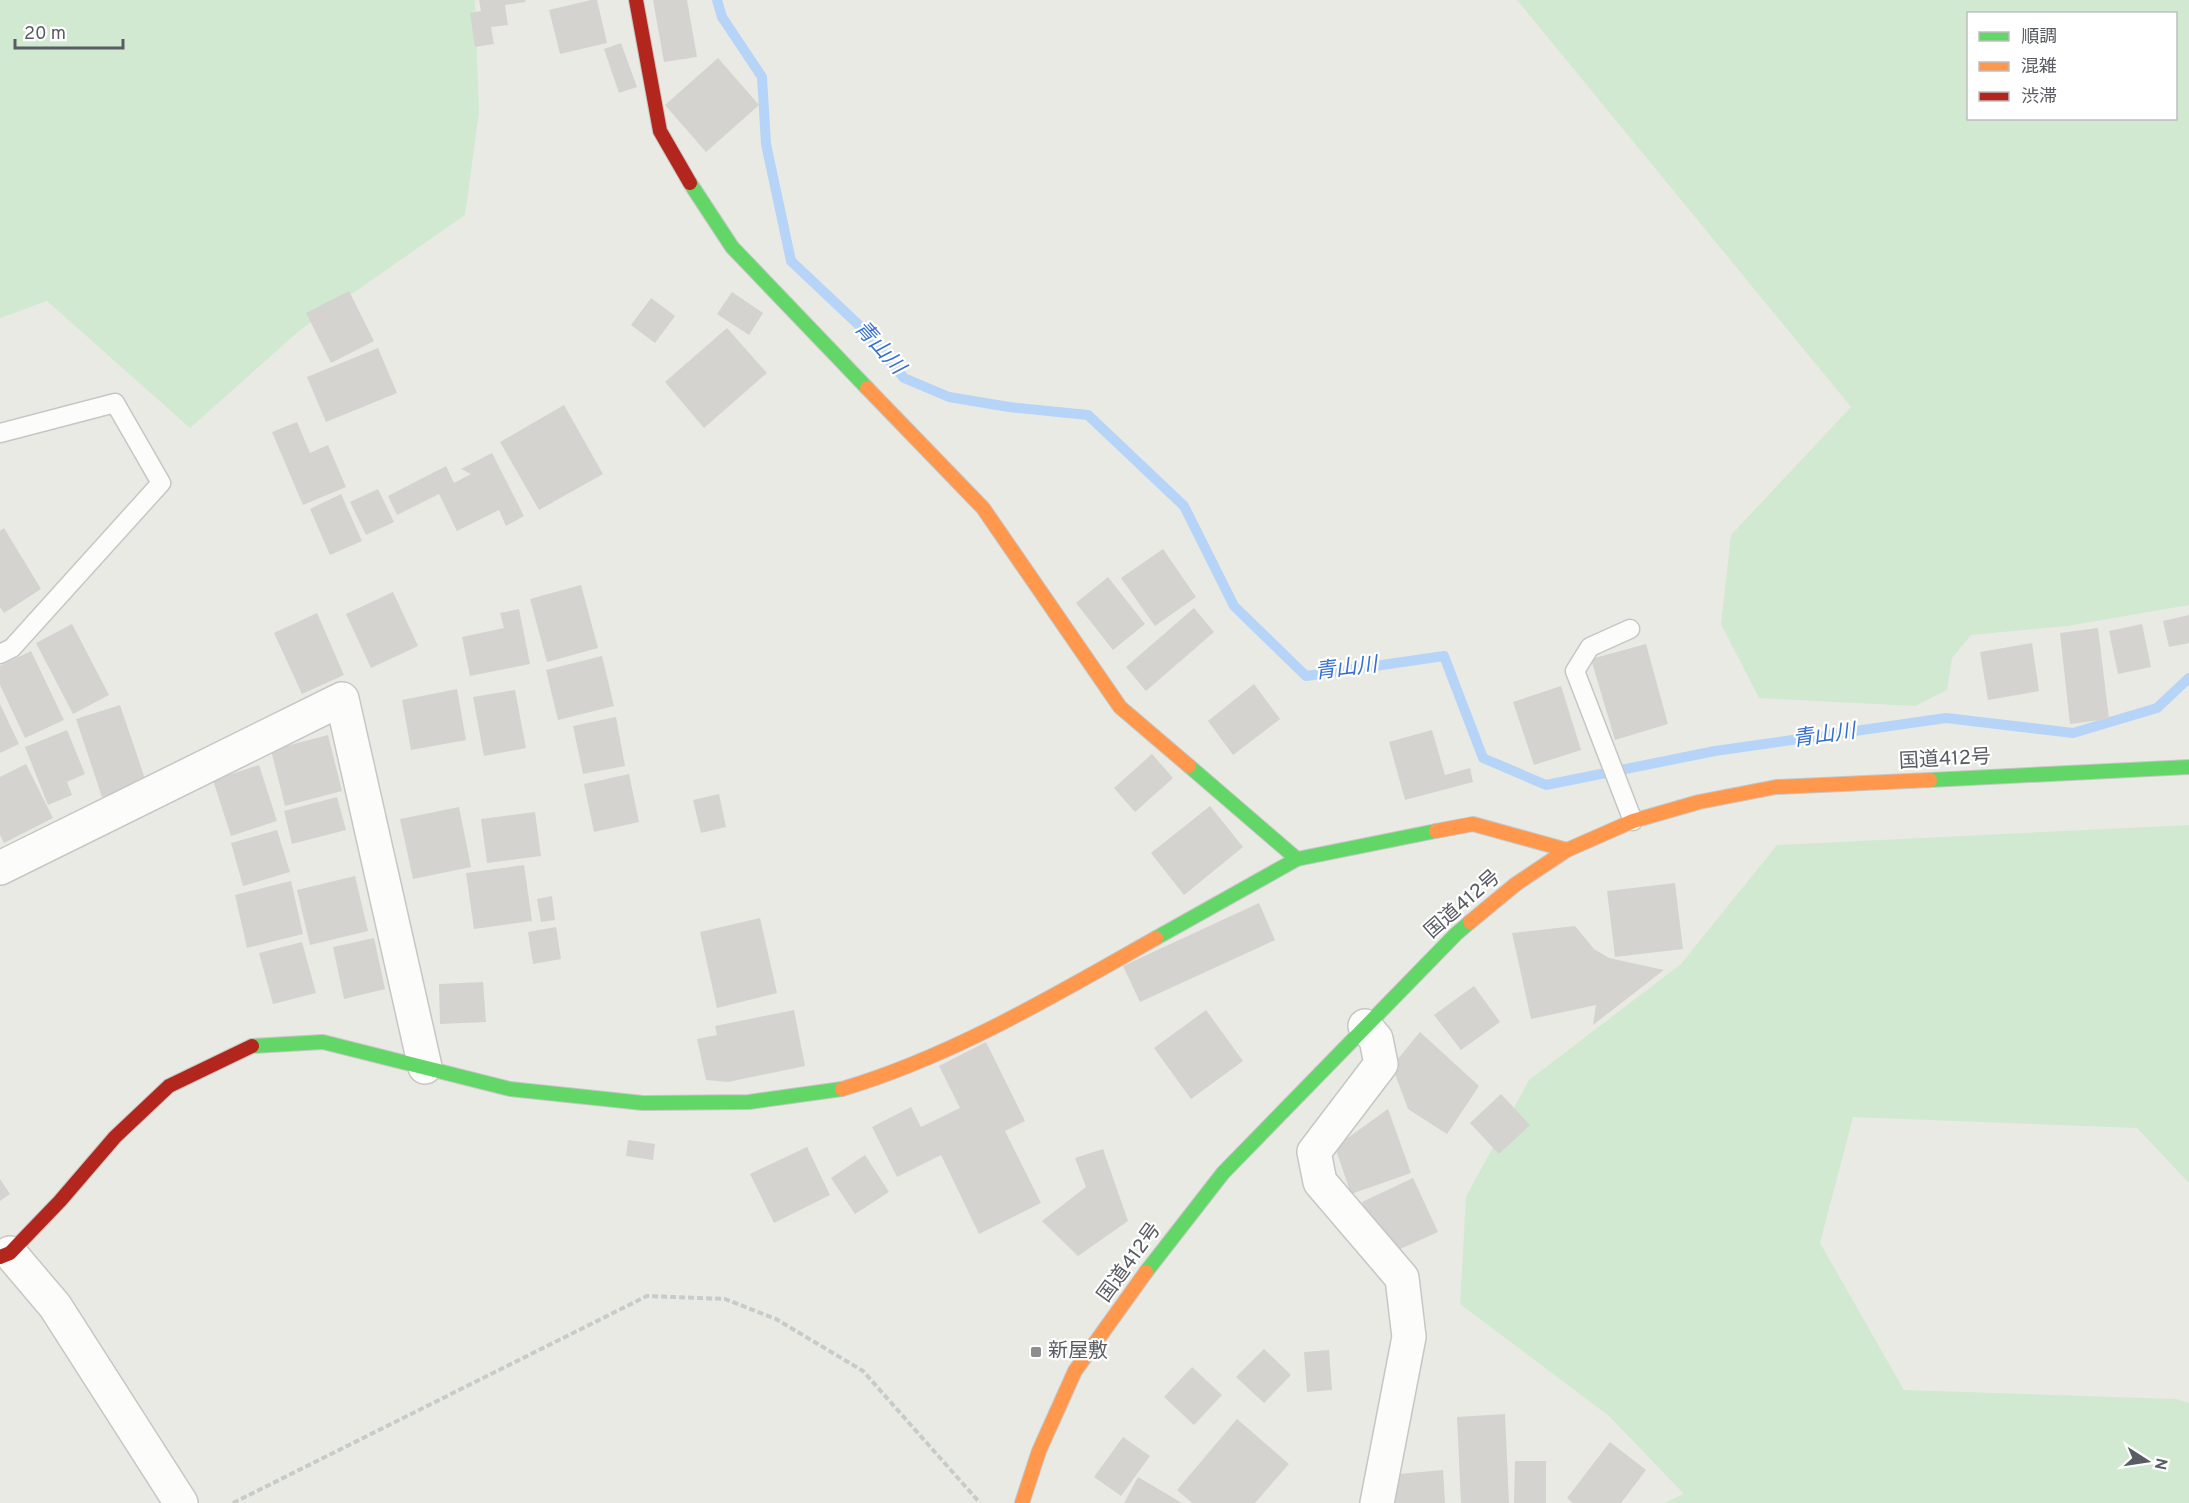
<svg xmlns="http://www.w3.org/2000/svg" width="2189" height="1503" font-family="Overpass,'Noto Sans JP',sans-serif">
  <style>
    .green { fill: #d0e9d0; fill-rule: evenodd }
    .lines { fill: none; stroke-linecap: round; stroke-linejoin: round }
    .stream { stroke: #b6d4f7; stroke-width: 10 }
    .building { fill: #d4d3cf }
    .lane-casing { stroke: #c6c6c5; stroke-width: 21 }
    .street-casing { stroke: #c6c6c5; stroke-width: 36 }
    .fast-casing { stroke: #c6c7c6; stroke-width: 16 }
    .slow-casing { stroke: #c6c7c6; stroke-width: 16 }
    .jam-casing { stroke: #c6c7c6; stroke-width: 16 }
    .path { stroke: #c6ccca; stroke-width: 4; stroke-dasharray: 6 3; stroke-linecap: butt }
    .lane { stroke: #fcfcfb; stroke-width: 18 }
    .street { stroke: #fcfcfb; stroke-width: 33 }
    .fast { stroke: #63d668; stroke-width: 14 }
    .slow { stroke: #ff974d; stroke-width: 14 }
    .jam { stroke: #b3261e; stroke-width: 14 }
    .poi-dot { fill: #8c8e90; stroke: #fff; stroke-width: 2 }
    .labels { text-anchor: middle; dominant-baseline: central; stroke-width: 4.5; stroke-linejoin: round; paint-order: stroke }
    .street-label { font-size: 20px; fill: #595c63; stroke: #fff }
    .poi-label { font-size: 20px; fill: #595c63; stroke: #fff; text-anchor: start }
    .water-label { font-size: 21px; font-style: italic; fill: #3770cd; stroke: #fff }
  </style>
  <rect width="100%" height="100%" fill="#eaeae4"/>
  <g class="green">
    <polygon points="0,0 475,0 479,112 465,215 300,330 190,428 47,301 0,318"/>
    <path d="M1517,0h672v605l-122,21 -96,9 -19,23 -5,32 -32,16 -156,-8 -38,-74 10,-89 120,-128zM1968,14h208v104h-208z"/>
    <polygon points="2189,825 2189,1183 2137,1128 1853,1117 1820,1243 1904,1390 2176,1399 2189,1403 2189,1503 1664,1503 1684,1494 1609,1416 1460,1304 1466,1197 1529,1080 1681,964 1777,845"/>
  </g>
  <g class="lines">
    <polyline class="stream" points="717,0 722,17 762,77 766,144 791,261 862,328 904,378 949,397 1009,407 1088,415 1184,506 1234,606 1306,676 1444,656 1483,758 1546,785 1715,751 1946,718 2073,733 2157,708 2189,678"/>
  </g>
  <g class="building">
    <polygon points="479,0 525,0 526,2 505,5 508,25 491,27 494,44 475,47 470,13 481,11"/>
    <polygon points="591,0 597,0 607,43 560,54 549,10"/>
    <polygon points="653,0 687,0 697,57 664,62"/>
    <polygon points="621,43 637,87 619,93 604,49"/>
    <polygon points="718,58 759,105 706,152 665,105"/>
    <polygon points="349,291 374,341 331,363 306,313"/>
    <polygon points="732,292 763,313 749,335 717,314"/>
    <polygon points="651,298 675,316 655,343 631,325"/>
    <polygon points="727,328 767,373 704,428 665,382"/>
    <polygon points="378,348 397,393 326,422 307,377"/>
    <polygon points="564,405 603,474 539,510 500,442"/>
    <polygon points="297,422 310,453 328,445 346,487 303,505 272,432"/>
    <polygon points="492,453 524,516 506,526 499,510 457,531 439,494 397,515 388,496 446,466 454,483 471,474 461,469"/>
    <polygon points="378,489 394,522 366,535 350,502"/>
    <polygon points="341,494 362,541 330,555 310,509"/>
    <polygon points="4,528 41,589 4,613 0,607 0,531"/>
    <polygon points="1163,549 1196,597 1155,626 1121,578"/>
    <polygon points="1108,577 1145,624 1113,650 1076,603"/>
    <polygon points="581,585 598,648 547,662 530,599"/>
    <polygon points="393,592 418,646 371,668 346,614"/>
    <polygon points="1194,608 1214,632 1146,691 1126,667"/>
    <polygon points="519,609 530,664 470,676 462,637 504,628 500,613"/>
    <polygon points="317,613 344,675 302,694 274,633"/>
    <polygon points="2189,615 2189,643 2169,647 2163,621"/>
    <polygon points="72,624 109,695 73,714 36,643"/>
    <polygon points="2142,624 2151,667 2118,674 2109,631"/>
    <polygon points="2098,628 2109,719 2070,724 2060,633"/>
    <polygon points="2032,643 2039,691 1988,700 1980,652"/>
    <polygon points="1646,644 1668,724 1615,740 1591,659"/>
    <polygon points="31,651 64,720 25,738 0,685 0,666"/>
    <polygon points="602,656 614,706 558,720 546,670"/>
    <polygon points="1254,684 1280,719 1233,755 1208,721"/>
    <polygon points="1561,686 1581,750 1534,765 1513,702"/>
    <polygon points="457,689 466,740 411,750 402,700"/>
    <polygon points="515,690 526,748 484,756 473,697"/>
    <polygon points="0,704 19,744 0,753"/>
    <polygon points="120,705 146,782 102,797 76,719"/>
    <polygon points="616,717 625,766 583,774 573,726"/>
    <polygon points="67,730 85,774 67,782 72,795 48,805 25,747"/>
    <polygon points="1432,730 1445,775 1470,768 1473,782 1405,800 1389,742"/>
    <polygon points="328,735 342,791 285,806 271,750"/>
    <polygon points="1152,754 1173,778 1135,812 1114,788"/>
    <polygon points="26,764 53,818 4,843 0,835 0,777"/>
    <polygon points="259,765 277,821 231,836 213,780"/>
    <polygon points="629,774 639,822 594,832 584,784"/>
    <polygon points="719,794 726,827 701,833 693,800"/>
    <polygon points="337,797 346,830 292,844 284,811"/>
    <polygon points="1210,806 1243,847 1184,895 1151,853"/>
    <polygon points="459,807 471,867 413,879 400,819"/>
    <polygon points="535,812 541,856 487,863 481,819"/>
    <polygon points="277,830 290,872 243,886 231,843"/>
    <polygon points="524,865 532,921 474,929 466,873"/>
    <polygon points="355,876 368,931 310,945 297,890"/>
    <polygon points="291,881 303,934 247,948 235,895"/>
    <polygon points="1675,883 1683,949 1615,957 1607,891"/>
    <polygon points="552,896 555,920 541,922 537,899"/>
    <polygon points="1259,903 1275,940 1140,1002 1123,966"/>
    <polygon points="760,918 777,993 717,1008 700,932"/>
    <polygon points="1575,926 1594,949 1609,958 1664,970 1593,1025 1596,1005 1531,1019 1512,933"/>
    <polygon points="556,927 561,959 533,964 528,932"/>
    <polygon points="374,938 385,989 344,999 333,947"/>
    <polygon points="302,942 316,993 273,1004 259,953"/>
    <polygon points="483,982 486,1022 440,1024 439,984"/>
    <polygon points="1474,986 1500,1022 1461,1050 1434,1015"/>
    <polygon points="794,1010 805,1066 728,1082 706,1080 697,1039 717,1035 715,1026"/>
    <polygon points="1206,1010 1243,1061 1191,1099 1154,1048"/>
    <polygon points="1420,1032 1479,1086 1447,1134 1408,1109 1392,1066"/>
    <polygon points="986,1042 1025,1121 1005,1131 1041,1203 979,1234 941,1155 897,1177 872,1127 911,1107 921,1127 960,1108 939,1066"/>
    <polygon points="1501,1094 1530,1125 1499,1154 1470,1123"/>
    <polygon points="1388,1109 1411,1173 1351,1194 1335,1147"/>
    <polygon points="628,1140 655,1144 653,1160 626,1156"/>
    <polygon points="807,1147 830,1195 774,1223 750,1174"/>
    <polygon points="1103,1149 1128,1221 1078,1256 1042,1221 1086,1187 1075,1158"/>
    <polygon points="865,1155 889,1192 855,1214 831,1178"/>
    <polygon points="1413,1178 1438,1232 1387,1255 1362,1202"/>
    <polygon points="0,1179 10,1194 0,1201"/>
    <polygon points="1264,1349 1291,1375 1264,1403 1236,1377"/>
    <polygon points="1329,1350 1332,1390 1307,1392 1304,1352"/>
    <polygon points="1192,1367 1222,1395 1194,1425 1164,1397"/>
    <polygon points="1505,1414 1509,1503 1461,1503 1457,1417"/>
    <polygon points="1237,1419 1289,1464 1255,1503 1192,1503 1177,1490"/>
    <polygon points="1123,1437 1150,1456 1121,1496 1094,1477"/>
    <polygon points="1610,1442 1646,1470 1621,1503 1573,1503 1567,1498"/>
    <polygon points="1515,1461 1546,1461 1546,1503 1514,1503"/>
    <polygon points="1443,1470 1445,1503 1389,1503 1387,1475"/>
    <polygon points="1138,1477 1182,1503 1124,1503"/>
  </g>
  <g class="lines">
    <g class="lane-casing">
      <g id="lane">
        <polyline points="0,433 115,403 161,483 12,648 0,654"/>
        <polyline points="1630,629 1590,647 1575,671 1633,821"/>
      </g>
    </g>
    <g class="street-casing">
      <g id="street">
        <polyline points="0,868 342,699 425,1067"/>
        <polyline points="1365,1026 1376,1039 1381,1064 1314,1152 1320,1182 1402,1278 1409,1337 1377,1503"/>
        <polyline points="10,1253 55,1306 181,1503"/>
      </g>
    </g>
    <g class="fast-casing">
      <g id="fast">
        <polyline points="690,183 732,247 867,388"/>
        <polyline points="1189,766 1297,859"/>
        <polyline points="1930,780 2189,767"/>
        <polyline points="1156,938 1297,859 1436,831"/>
        <polyline points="252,1046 323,1042 510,1089 643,1103 749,1102 842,1089"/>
        <polyline points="1146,1272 1223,1173 1456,934 1470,922"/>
      </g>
    </g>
    <g class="slow-casing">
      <g id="slow">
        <polyline points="867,388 983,508 1120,707 1189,766"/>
        <polyline points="1436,831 1473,824 1567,850"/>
        <polyline points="1470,922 1516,884 1567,850 1633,821 1699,802 1776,787 1930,780"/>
        <path d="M842,1089c111,-33 213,-94 314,-151"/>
        <polyline points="1022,1503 1039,1451 1075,1371 1146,1272"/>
      </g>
    </g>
    <g class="jam-casing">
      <g id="jam">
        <polyline points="636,0 660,131 690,183"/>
        <polyline points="0,1257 10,1253 60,1201 115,1137 169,1086 252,1046"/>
      </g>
    </g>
    <polyline class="path" points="233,1503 647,1296 725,1299 776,1319 863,1371 980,1503"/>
    <use href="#lane" class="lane"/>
    <use href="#street" class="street"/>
    <use href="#fast" class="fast"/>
    <use href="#slow" class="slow"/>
    <use href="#jam" class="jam"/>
  </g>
  <rect class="poi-dot" x="1030" y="1346" width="12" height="12" rx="3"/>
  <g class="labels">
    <g class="street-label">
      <text transform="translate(1945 760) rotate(-3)">国道412号</text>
      <text transform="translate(1463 905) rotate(-41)">国道412号</text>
      <text transform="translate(1130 1263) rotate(-54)">国道412号</text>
    </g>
    <g class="poi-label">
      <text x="1048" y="1352">新屋敷</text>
    </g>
    <g class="water-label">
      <text transform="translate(879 348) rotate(48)">青山川</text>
      <text transform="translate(1346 669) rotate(-7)">青山川</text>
      <text transform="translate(1824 736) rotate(-8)">青山川</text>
    </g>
  </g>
  <rect x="1967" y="12" width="210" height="108" fill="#ffffff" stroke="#bdbec1" stroke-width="1.5"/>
  <rect x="1979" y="32" width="30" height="9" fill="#63d668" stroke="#bdbec1" stroke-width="1.5"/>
  <text x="2021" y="42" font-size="18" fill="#595c63">順調</text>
  <rect x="1979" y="62" width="30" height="9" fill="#ff974d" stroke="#bdbec1" stroke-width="1.5"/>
  <text x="2021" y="72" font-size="18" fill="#595c63">混雑</text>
  <rect x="1979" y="92" width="30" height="9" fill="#b3261e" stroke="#bdbec1" stroke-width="1.5"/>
  <text x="2021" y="102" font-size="18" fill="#595c63">渋滞</text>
  <g transform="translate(2147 1461) rotate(102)" stroke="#ffffff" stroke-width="4.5" paint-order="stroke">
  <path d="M0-4.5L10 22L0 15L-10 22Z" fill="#595c63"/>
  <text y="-9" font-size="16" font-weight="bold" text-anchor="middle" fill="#595c63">N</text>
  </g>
  <path d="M15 39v9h108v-9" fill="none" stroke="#595c63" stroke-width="3"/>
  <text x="24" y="39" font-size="18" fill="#595c63" stroke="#ffffff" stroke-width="4.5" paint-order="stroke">20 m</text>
</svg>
